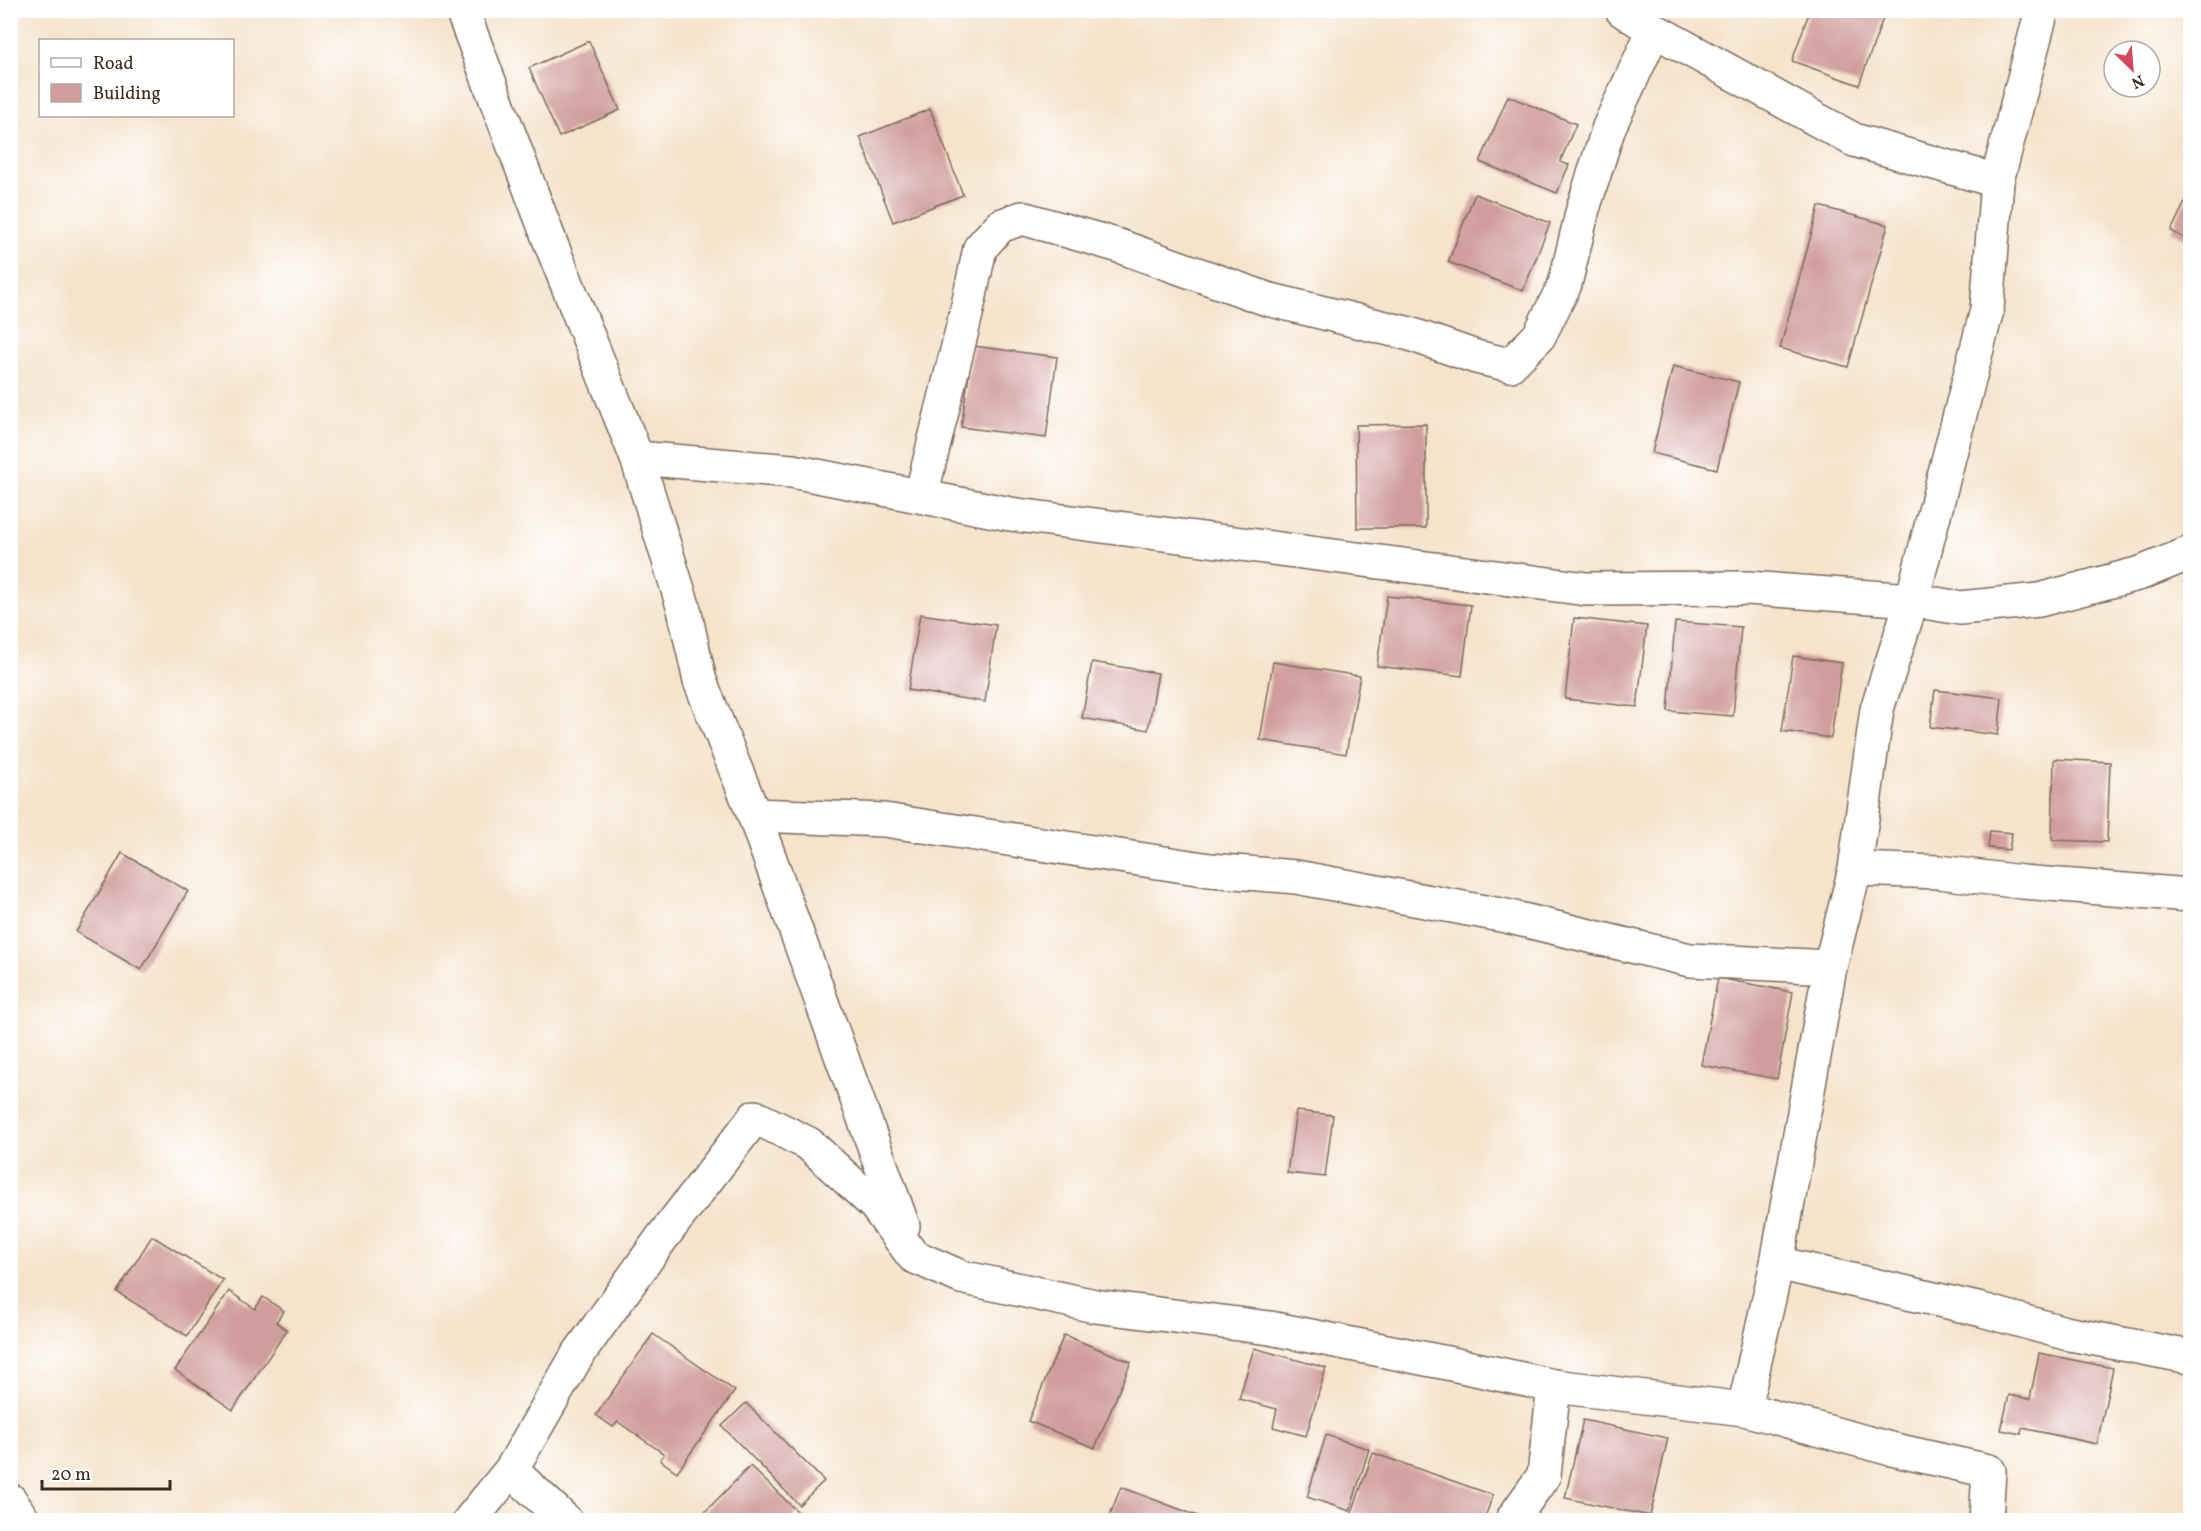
<svg xmlns="http://www.w3.org/2000/svg" width="2201" height="1531" font-family="Vollkorn,serif">
  <style>
    .building { fill: #d09d9c }
    .lines { fill: none; stroke-linecap: round; stroke-linejoin: round }
    .street-casing { stroke: #7c6b5b; stroke-width: 36 }
    .street { stroke: #fff; stroke-width: 33 }
  </style>
  <rect width="100%" height="100%" fill="#fff"/>
  <filter id="ink" filterUnits="userSpaceOnUse"><feTurbulence type="fractalNoise" baseFrequency=".0167" numOctaves="2"/><feDisplacementMap in="SourceGraphic" scale="12" xChannelSelector="R" yChannelSelector="G"/><feConvolveMatrix kernelMatrix="1 2 1 2 8 2 1 2 1" color-interpolation-filters="sRGB"/></filter>
  <filter id="wash" filterUnits="userSpaceOnUse"><feTurbulence type="fractalNoise" baseFrequency=".008" numOctaves="4" result="noise"/><feDisplacementMap in="SourceGraphic" scale="24" xChannelSelector="R" yChannelSelector="G"/><feGaussianBlur stdDeviation="1.35" result="paint"/><feColorMatrix in="noise" values="0 0 0 0 0 0 0 0 0 0 0 0 0 0 0 0 0 1.4 0 .05"/><feComposite in="paint" operator="in"/></filter>
  <g filter="url(#wash)">
    <rect width="100%" height="100%" fill="#f5e3cb"/>
    <g id="blocks">
      <g class="building">
        <polygon points="1810,10 1886,10 1859,85 1792,61"/>
        <polygon points="2154,10 2172,10 2170,16"/>
        <polygon points="589,41 620,110 559,137 529,68"/>
        <polygon points="1508,96 1576,124 1560,162 1569,165 1557,193 1480,162"/>
        <polygon points="930,109 963,195 893,222 860,137"/>
        <polygon points="2190,192 2190,241 2171,231"/>
        <polygon points="1475,194 1550,223 1523,291 1448,262"/>
        <polygon points="1819,206 1888,225 1848,367 1780,348"/>
        <polygon points="973,346 1057,357 1046,438 961,427"/>
        <polygon points="1673,366 1739,382 1717,469 1652,453"/>
        <polygon points="1426,424 1426,528 1357,528 1356,425"/>
        <polygon points="1387,596 1471,605 1462,676 1377,666"/>
        <polygon points="920,614 996,625 985,702 908,690"/>
        <polygon points="1574,618 1647,626 1637,707 1565,699"/>
        <polygon points="1675,622 1741,627 1733,716 1668,711"/>
        <polygon points="1793,656 1842,663 1831,738 1782,731"/>
        <polygon points="1092,662 1158,673 1148,730 1082,718"/>
        <polygon points="1273,662 1360,676 1346,754 1260,740"/>
        <polygon points="1935,690 2002,698 1998,735 1930,727"/>
        <polygon points="2054,759 2110,762 2107,842 2052,840"/>
        <polygon points="1990,831 2012,833 2009,850 1988,848"/>
        <polygon points="122,853 188,891 141,970 76,932"/>
        <polygon points="1718,978 1793,992 1777,1079 1701,1065"/>
        <polygon points="1296,1111 1333,1115 1325,1177 1287,1173"/>
        <polygon points="152,1236 223,1280 187,1336 117,1292"/>
        <polygon points="229,1291 255,1309 263,1297 284,1311 276,1322 287,1330 233,1410 175,1370"/>
        <polygon points="653,1334 735,1391 677,1472 660,1460 664,1454 618,1422 613,1427 596,1415"/>
        <polygon points="1064,1335 1131,1362 1095,1448 1028,1421"/>
        <polygon points="1254,1348 1326,1368 1306,1436 1273,1427 1277,1409 1239,1399"/>
        <polygon points="2039,1353 2113,1368 2097,1444 2022,1428 2021,1434 2001,1430 2009,1395 2030,1399"/>
        <polygon points="746,1403 824,1481 799,1505 722,1426"/>
        <polygon points="1583,1420 1668,1438 1650,1516 1565,1498"/>
        <polygon points="1326,1435 1369,1449 1350,1511 1307,1497"/>
        <polygon points="1373,1453 1493,1495 1484,1520 1357,1520 1350,1518"/>
        <polygon points="750,1466 798,1512 790,1520 697,1520"/>
        <polygon points="1121,1487 1208,1520 1108,1520"/>
      </g>
    </g>
  </g>
  <g filter="url(#ink)">
    <use href="#blocks" fill-opacity="0" stroke="#7c6b5b" stroke-width="1.5"/>
    <g class="lines">
      <g class="street-casing">
        <g id="street">
          <polyline points="462,10 551,244 637,458 684,609 700,681 754,815 903,1226"/>
          <polyline points="1622,10 1654,30 1854,140 1997,181"/>
          <polyline points="637,458 792,471 1010,514 1587,589 1748,588 1912,600 1960,608 2039,600 2141,573 2190,553"/>
          <polyline points="921,496 967,310 980,248 1000,226 1022,218 1116,245 1267,299 1410,334 1476,357 1510,365 1539,336 1565,284 1583,209 1609,127 1654,30"/>
          <polyline points="754,815 884,820 1210,870 1296,877 1506,916 1690,960 1830,967"/>
          <polyline points="1855,869 1939,872 2022,882 2190,895"/>
          <polyline points="1777,1263 1982,1310 2065,1333 2190,1357"/>
          <polyline points="1744,1409 1777,1263 1830,967 1855,869 1877,709 1912,600 1987,310 1997,181 2042,10"/>
          <polyline points="511,1470 565,1520"/>
          <polyline points="10,1500 23,1520"/>
          <polyline points="470,1520 511,1470 577,1356 661,1239 755,1117 809,1144 875,1205 913,1256 961,1277 1095,1306 1270,1328 1452,1364 1554,1386 1744,1409 1891,1449 1989,1471 1986,1520"/>
          <polyline points="1514,1520 1514,1517 1544,1475 1554,1386"/>
        </g>
      </g>
      <use href="#street" class="street"/>
    </g>
  </g>
  <rect width="2201" height="1531" fill="none" stroke="#fff" stroke-width="36"/>
  <rect x="39" y="39" width="195" height="78" fill="#ffffff" stroke="#b1aaa5" stroke-width="1.5"/>
  <rect x="51" y="58" width="30" height="9" fill="#ffffff" stroke="#b1aaa5" stroke-width="1.5"/>
  <text x="93" y="69" font-size="18" fill="#3b2a1e">Road</text>
  <rect x="51" y="84" width="30" height="18" fill="#d09d9c" stroke="#b1aaa5" stroke-width="1.5"/>
  <text x="93" y="99" font-size="18" fill="#3b2a1e">Building</text>
  <g transform="translate(2132 69) rotate(155)"><circle r="28" fill="#ffffff" stroke="#b1aaa5" stroke-width="1.5"/>
  <path d="M0-4.5L10 22L0 15L-10 22Z" fill="#d1495b"/>
  <text y="-9" font-size="16" font-weight="bold" text-anchor="middle" fill="#3b2a1e">N</text>
  </g>
  <path d="M42 1480v9h128v-9" fill="none" stroke="#3b2a1e" stroke-width="3"/>
  <text x="51" y="1480" font-size="18" fill="#3b2a1e" stroke="#ffffff" stroke-width="4.5" paint-order="stroke">20 m</text>
</svg>
